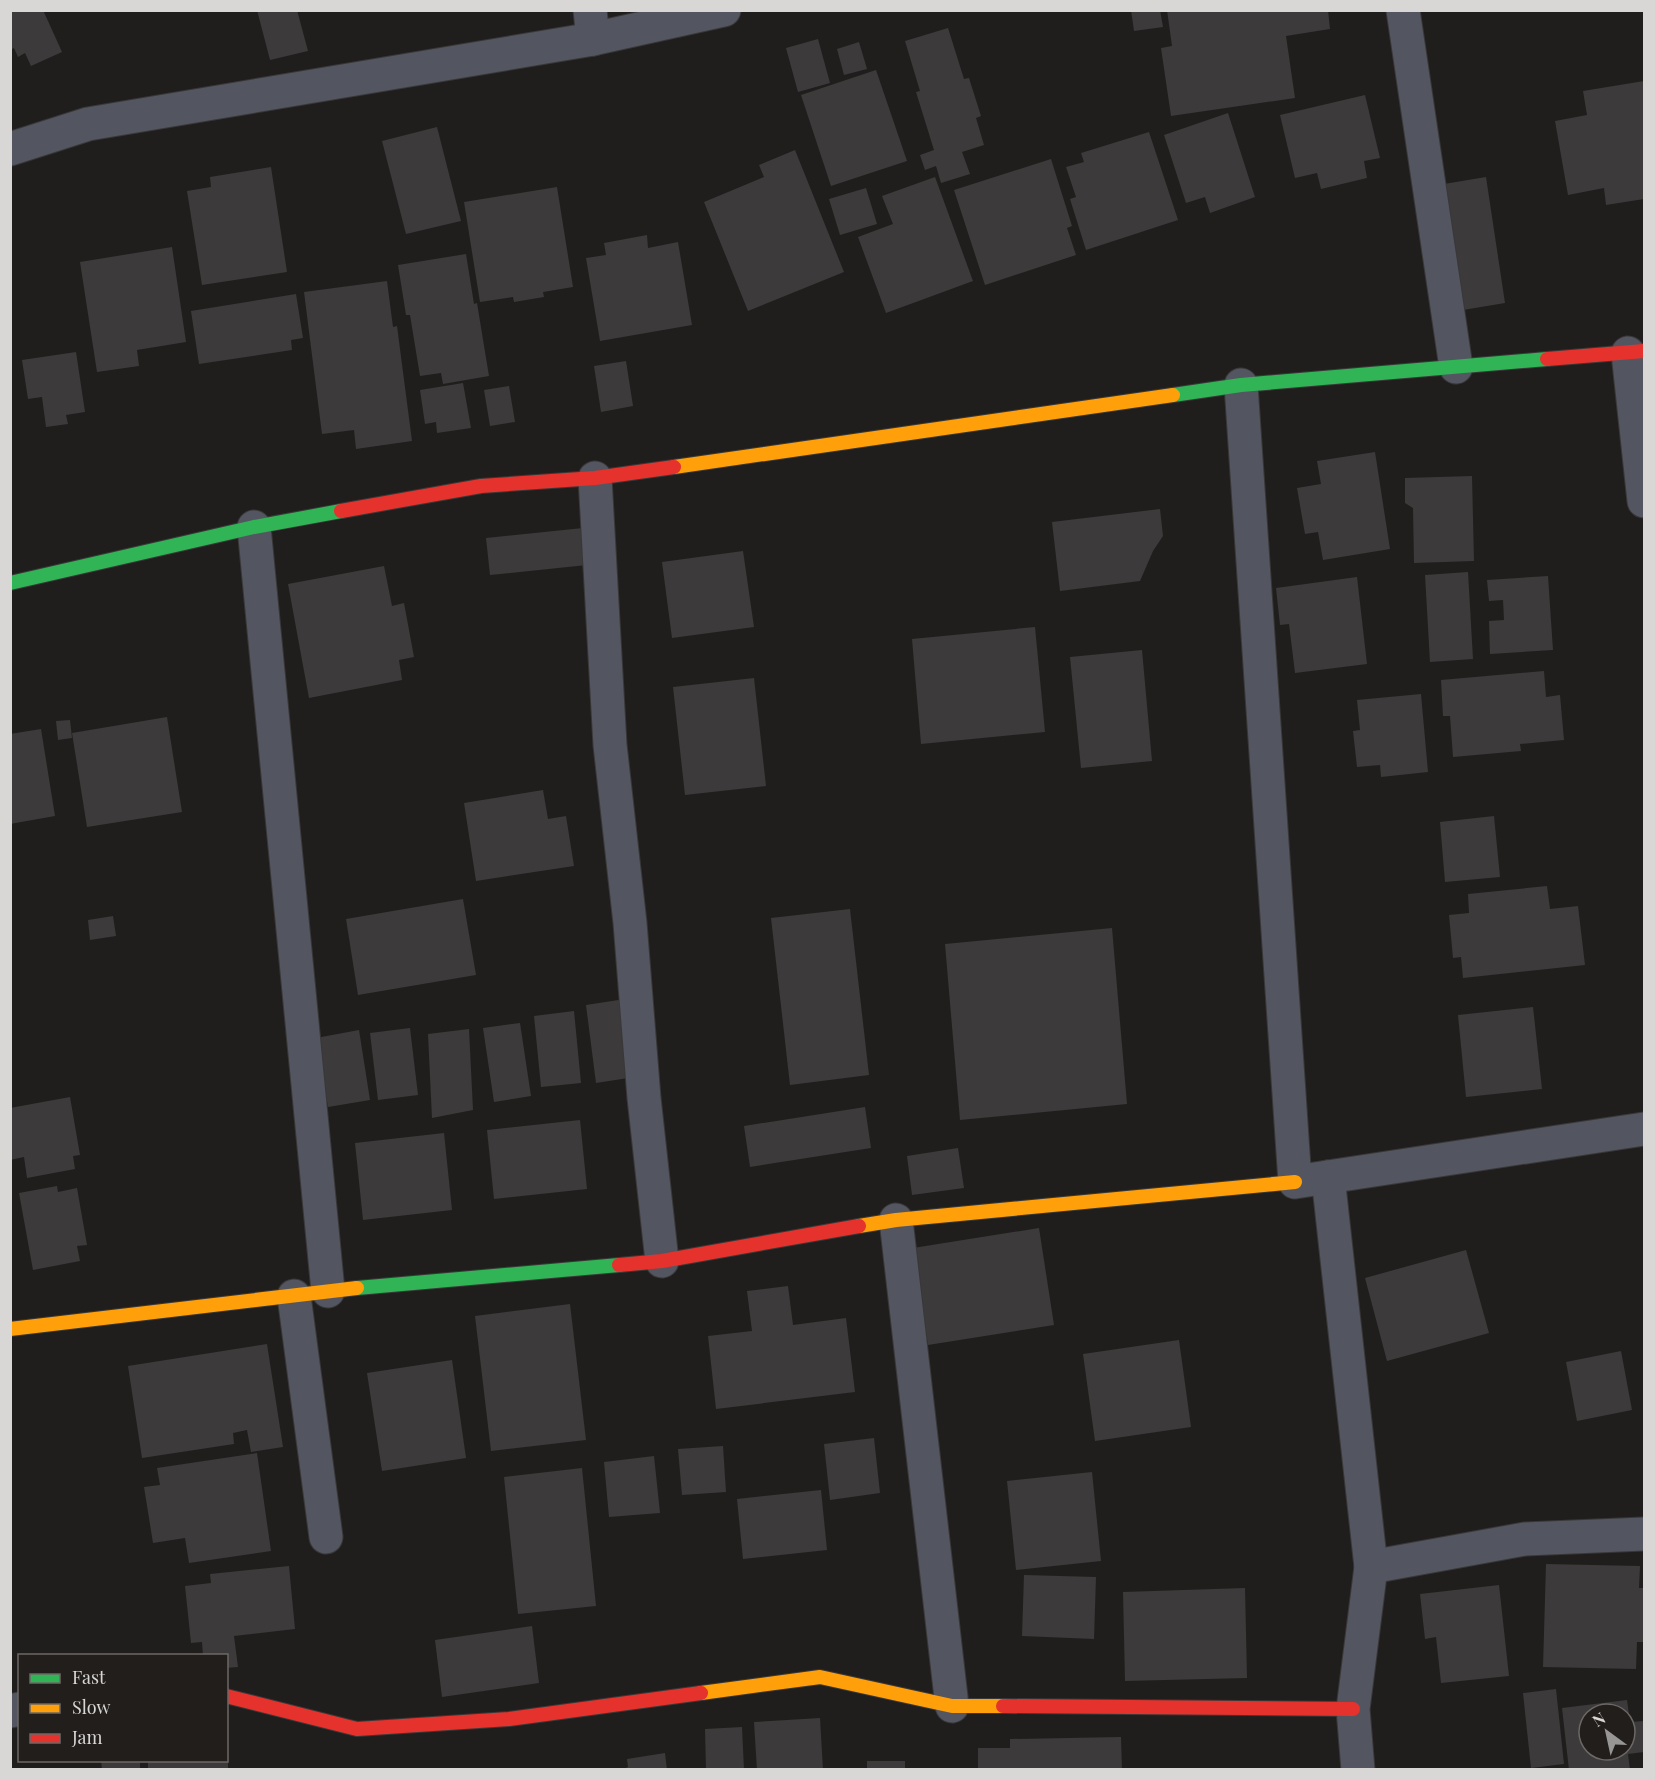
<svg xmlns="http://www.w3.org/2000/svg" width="1655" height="1780" font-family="'Playfair Display',serif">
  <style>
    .building { fill: #3c3a3a; fill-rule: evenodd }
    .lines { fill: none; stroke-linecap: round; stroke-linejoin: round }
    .street-casing { stroke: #393838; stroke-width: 35 }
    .fast-casing { stroke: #393838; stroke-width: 16 }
    .slow-casing { stroke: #393838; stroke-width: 16 }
    .jam-casing { stroke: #393838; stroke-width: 16 }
    .street { stroke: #535661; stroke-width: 33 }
    .fast { stroke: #30b455; stroke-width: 14 }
    .slow { stroke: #ff9f0a; stroke-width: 14 }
    .jam { stroke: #e5322d; stroke-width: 14 }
  </style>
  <rect width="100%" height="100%" fill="#201e1d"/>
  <g class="building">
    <polygon points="10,10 43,10 62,52 31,66 25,53 18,57 14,48 10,50"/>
    <polygon points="257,10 297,10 308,51 270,60"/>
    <polygon points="1131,10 1160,10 1163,27 1134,31"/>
    <polygon points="1167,10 1328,10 1330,29 1286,36 1295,98 1171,116 1161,48 1172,46"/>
    <polygon points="948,28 964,79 969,78 981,116 976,118 984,145 962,152 970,174 941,183 936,166 925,170 920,155 934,150 916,92 920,91 905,41"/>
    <polygon points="818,39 830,83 798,92 786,48"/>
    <polygon points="859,42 867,69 844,75 837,49"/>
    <polygon points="876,70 907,161 831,186 801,95"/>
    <polygon points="1644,81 1644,199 1606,205 1604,188 1568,195 1555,121 1587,115 1583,91"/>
    <polygon points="1365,95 1380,158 1364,161 1367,178 1321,189 1317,173 1295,178 1280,115"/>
    <polygon points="1228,113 1255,197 1210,213 1205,197 1186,203 1164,135"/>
    <polygon points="437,127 461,221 406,234 382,141"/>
    <polygon points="1149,132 1178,220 1086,250 1070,199 1076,197 1066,167 1084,162 1081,153"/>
    <polygon points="795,150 844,272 748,311 704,202 764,177 759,165"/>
    <polygon points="1051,159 1072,226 1067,228 1076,255 985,285 954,190"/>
    <polygon points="271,167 287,272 202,285 187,191 211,187 210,177"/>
    <polygon points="935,177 973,281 886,313 858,237 893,224 882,196"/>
    <polygon points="1486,177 1505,303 1463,310 1444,184"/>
    <polygon points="557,187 573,287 543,292 544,297 514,302 513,297 480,302 464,202"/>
    <polygon points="866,188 877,224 840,235 829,199"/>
    <polygon points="647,235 648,248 678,242 692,325 600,341 586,258 606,255 604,243"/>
    <polygon points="172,247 186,342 137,350 139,366 97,372 80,262"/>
    <polygon points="466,254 474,304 477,303 489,376 443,384 441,373 420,376 410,315 406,315 398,265"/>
    <polygon points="387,281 393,327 397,326 412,441 356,449 354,430 322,434 304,292"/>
    <polygon points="296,294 303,338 291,340 292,350 199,364 191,311"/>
    <polygon points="76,352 85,412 66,415 68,424 46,427 42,397 28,399 22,360"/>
    <polygon points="626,361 633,406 601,412 594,366"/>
    <polygon points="463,383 471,428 437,433 436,422 425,424 420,390"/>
    <polygon points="509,386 515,422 490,426 484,390"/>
    <polygon points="1375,452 1390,549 1323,560 1318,532 1305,534 1297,488 1321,484 1317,461"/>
    <polygon points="1472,476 1474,561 1414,563 1413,508 1405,503 1405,478"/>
    <polygon points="1160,509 1163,536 1153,551 1140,581 1060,591 1052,522"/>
    <polygon points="583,528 587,565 490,575 486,538"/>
    <polygon points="743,551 754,627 672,638 662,562"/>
    <polygon points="384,566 392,606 404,603 414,657 399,660 402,680 309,698 288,584"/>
    <polygon points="1468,572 1473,659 1430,662 1425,575"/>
    <polygon points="1548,576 1553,650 1490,654 1489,621 1504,620 1503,600 1489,601 1487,580"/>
    <polygon points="1357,577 1367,664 1295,673 1289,624 1280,625 1276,588"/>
    <polygon points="1035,627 1045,732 921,744 912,639"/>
    <polygon points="1142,650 1152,761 1081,768 1070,657"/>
    <polygon points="1544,671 1546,697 1560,695 1564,740 1520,744 1521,751 1453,757 1450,716 1443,716 1441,680"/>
    <polygon points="754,678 766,786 685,795 673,687"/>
    <polygon points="1421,694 1428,772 1381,777 1380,765 1357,767 1353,731 1360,730 1357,700"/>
    <polygon points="167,717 182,812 87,827 72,733"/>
    <polygon points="70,720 72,738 58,740 56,721"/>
    <polygon points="41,729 55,816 10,824 10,734"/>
    <polygon points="543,790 548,819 566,816 574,866 476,881 464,803"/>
    <polygon points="1494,816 1500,877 1445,882 1440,822"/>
    <polygon points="1547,886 1550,909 1578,906 1585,965 1463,978 1461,957 1453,958 1449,915 1469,913 1468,894"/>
    <polygon points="463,899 476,975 358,995 346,919"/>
    <polygon points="850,909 869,1075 790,1085 771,918"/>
    <polygon points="113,916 116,936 90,940 88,920"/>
    <polygon points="1112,928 1127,1104 960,1120 945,944"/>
    <polygon points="625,999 635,1077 596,1083 586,1005"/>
    <polygon points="1533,1007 1542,1089 1466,1097 1458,1015"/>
    <polygon points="574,1011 581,1083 541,1087 534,1016"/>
    <polygon points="520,1023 531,1096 494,1102 483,1028"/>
    <polygon points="410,1028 418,1095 378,1100 370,1033"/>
    <polygon points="469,1029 473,1110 432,1118 428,1034"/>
    <polygon points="359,1030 370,1100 328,1107 316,1038"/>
    <polygon points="70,1097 80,1155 73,1156 75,1169 27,1178 24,1157 10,1160 10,1108"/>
    <polygon points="865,1107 871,1148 750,1167 744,1126"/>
    <polygon points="580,1120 587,1189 494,1199 487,1130"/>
    <polygon points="444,1133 452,1210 363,1220 355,1143"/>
    <polygon points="958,1148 964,1188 912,1195 907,1156"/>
    <polygon points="57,1186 58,1192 77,1188 87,1245 77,1246 80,1261 33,1270 19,1193"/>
    <polygon points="1039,1228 1054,1325 928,1345 913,1248"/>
    <polygon points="1466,1250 1489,1333 1387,1361 1365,1278"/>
    <polygon points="788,1286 793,1325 846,1318 855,1392 716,1409 708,1336 752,1331 747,1291"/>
    <polygon points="570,1304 586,1440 491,1451 475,1316"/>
    <polygon points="1179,1340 1191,1427 1095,1441 1083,1354"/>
    <polygon points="267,1344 283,1447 251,1452 247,1430 233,1433 234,1444 142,1458 128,1366"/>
    <polygon points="1621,1351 1632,1410 1577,1421 1566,1362"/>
    <polygon points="452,1360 466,1458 382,1471 367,1373"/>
    <polygon points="874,1438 880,1493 830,1500 824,1444"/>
    <polygon points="723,1446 726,1492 682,1495 678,1449"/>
    <polygon points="257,1453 271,1551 189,1563 185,1538 153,1543 144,1487 160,1485 157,1468"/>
    <polygon points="654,1456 660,1513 609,1517 604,1462"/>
    <polygon points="582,1468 596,1606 518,1614 504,1477"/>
    <polygon points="1092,1472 1101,1561 1016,1570 1007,1481"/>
    <polygon points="821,1490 827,1550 743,1559 737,1499"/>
    <polygon points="1546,1564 1640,1566 1639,1588 1644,1588 1644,1642 1637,1642 1636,1669 1543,1667"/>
    <polygon points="289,1566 295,1629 234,1636 238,1667 226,1668 226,1656 203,1656 202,1642 191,1643 185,1586 211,1583 210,1574"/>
    <polygon points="1024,1575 1096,1577 1094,1639 1022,1636"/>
    <polygon points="1499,1585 1509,1676 1441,1683 1436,1637 1425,1639 1420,1594"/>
    <polygon points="1245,1588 1247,1678 1125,1681 1123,1592"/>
    <polygon points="532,1626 539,1683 442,1697 435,1640"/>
    <polygon points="1556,1689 1564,1764 1531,1768 1523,1693"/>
    <path d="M1627,1700l3,22 14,-1v31l-16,2 2,16h-61l-7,-62zM1589,1714h36v36h-36z"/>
    <polygon points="820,1718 823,1770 757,1770 754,1722"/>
    <polygon points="742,1727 744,1770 706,1770 705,1729"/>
    <polygon points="1121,1737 1122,1770 978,1770 978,1748 1010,1748 1010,1739"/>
    <polygon points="665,1753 667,1770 621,1770 628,1767 627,1759"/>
    <polygon points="101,1760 140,1760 140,1770 102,1770"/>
    <rect x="148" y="1760" width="80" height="10"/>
    <rect x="867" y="1761" width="38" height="9"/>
  </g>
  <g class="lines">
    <g class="street-casing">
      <g id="street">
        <polyline points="590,10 593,39"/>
        <polyline points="1403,10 1456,367"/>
        <polyline points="10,149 88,124 593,39 724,10"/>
        <polyline points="1628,353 1644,501"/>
        <polyline points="1241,385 1295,1182 1644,1129"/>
        <polyline points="595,478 610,745 630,923 644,1098 662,1261"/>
        <polyline points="254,527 328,1291"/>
        <polyline points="1328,1177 1371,1567 1353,1709 1358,1770"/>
        <polyline points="896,1220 952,1706"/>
        <polyline points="294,1296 326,1537"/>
        <polyline points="1371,1567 1525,1539 1644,1534"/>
        <polyline points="10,1711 20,1709"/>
      </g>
    </g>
    <g class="fast-casing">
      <g id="fast">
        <polyline points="1173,395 1241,385 1547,359"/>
        <polyline points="10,583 254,527 341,511"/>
        <polyline points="357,1288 619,1265"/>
      </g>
    </g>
    <g class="slow-casing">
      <g id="slow">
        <polyline points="674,467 1173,395"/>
        <polyline points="859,1226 896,1220 1295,1182"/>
        <polyline points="10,1329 357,1288"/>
        <polyline points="701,1693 820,1677 952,1706 1003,1706"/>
      </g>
    </g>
    <g class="jam-casing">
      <g id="jam">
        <polyline points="1547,359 1644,351"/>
        <polyline points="341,511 481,486 595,478 674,467"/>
        <polyline points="619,1265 662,1261 859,1226"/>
        <polyline points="226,1696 357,1729 509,1719 701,1693"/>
        <polyline points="1003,1706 1353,1709"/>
      </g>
    </g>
    <use href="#street" class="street"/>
    <use href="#fast" class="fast"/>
    <use href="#slow" class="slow"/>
    <use href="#jam" class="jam"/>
  </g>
  <rect width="1655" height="1780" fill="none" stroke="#d9d7d6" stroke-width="24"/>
  <rect x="18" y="1654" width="210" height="108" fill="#211e1c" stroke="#6b6866" stroke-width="1.5"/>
  <rect x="30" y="1674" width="30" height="9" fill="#30b455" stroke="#6b6866" stroke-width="1.5"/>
  <text x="72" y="1684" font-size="18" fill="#d9d7d6">Fast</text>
  <rect x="30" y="1704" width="30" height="9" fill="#ff9f0a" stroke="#6b6866" stroke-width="1.5"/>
  <text x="72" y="1714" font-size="18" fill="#d9d7d6">Slow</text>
  <rect x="30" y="1734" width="30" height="9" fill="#e5322d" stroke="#6b6866" stroke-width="1.5"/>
  <text x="72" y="1744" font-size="18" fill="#d9d7d6">Jam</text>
  <g transform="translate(1607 1732) rotate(327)"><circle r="28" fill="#211e1c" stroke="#6b6866" stroke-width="1.5"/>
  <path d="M0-4.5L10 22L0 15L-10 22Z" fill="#989695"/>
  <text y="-9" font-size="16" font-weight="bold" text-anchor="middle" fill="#d9d7d6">N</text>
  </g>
</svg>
